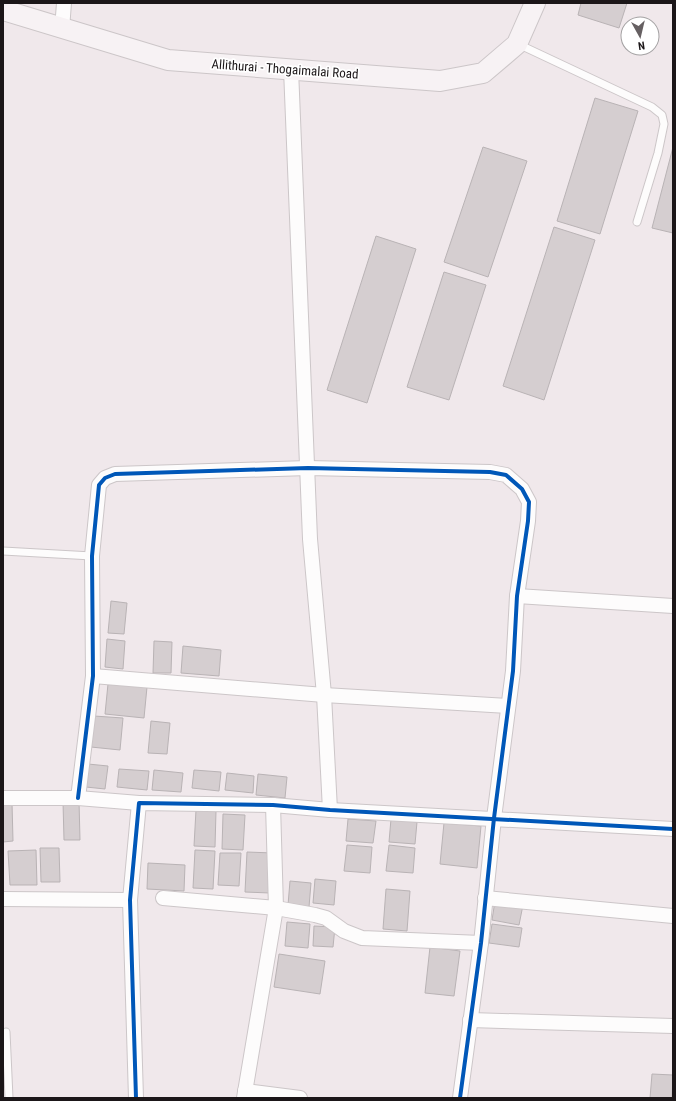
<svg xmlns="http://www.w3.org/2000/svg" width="676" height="1101" font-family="'Roboto Condensed',sans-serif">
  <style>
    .building { fill: #d5ced0; stroke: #b9b3b5 }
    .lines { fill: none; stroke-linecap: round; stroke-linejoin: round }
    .service-casing { stroke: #ccc6c8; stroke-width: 9 }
    .minor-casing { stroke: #ccc6c8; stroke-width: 16 }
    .secondary-casing { stroke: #ccc6c8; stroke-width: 22 }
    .service { stroke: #fdfcfc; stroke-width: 7 }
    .minor { stroke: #fdfcfc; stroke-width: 14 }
    .secondary { stroke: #f7f2f4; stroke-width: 20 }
    .cycleway-casing { stroke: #fff; stroke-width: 6 }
    .cycleway { stroke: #0057b8; stroke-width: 4 }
    .labels { text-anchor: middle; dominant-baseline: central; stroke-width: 3.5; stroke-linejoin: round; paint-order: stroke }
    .street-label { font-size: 13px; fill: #1b1618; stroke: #fff }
  </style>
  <rect width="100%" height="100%" fill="#f0e8eb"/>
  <g class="building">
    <polygon points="581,3 627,3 619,28 578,15"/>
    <polygon points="595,98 638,111 600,234 557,221"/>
    <polygon points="483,147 527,161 488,277 444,262"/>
    <polygon points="673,147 673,233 652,228"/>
    <polygon points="554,227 595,240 544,400 503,386"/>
    <polygon points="376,236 416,249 367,403 327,390"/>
    <polygon points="444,272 486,285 449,400 407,387"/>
    <polygon points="111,601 127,603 124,634 108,633"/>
    <polygon points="107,639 125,641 123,669 105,667"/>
    <polygon points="154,641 172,642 171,673 153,673"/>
    <polygon points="183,646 221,650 219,676 181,673"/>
    <polygon points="108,684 147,687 144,718 105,714"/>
    <polygon points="94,716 123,718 120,750 91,747"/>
    <polygon points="151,721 170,723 167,754 148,753"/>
    <polygon points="88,764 108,766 105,789 86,787"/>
    <polygon points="119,769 149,771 147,790 117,787"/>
    <polygon points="154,770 183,773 181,792 152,790"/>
    <polygon points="194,770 221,772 219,791 192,788"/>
    <polygon points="227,773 254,776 253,793 225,790"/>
    <polygon points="258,774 287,777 285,798 256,795"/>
    <polygon points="79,801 80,840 64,840 63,802"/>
    <polygon points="12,803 13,841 3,842 3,804"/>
    <polygon points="196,810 216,811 215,847 194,846"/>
    <polygon points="223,814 245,815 243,850 222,849"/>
    <polygon points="348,819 376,821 373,843 346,841"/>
    <polygon points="391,819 417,822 415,844 389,842"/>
    <polygon points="444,823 481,826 477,868 440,864"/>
    <polygon points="347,845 372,847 370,873 344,871"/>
    <polygon points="389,845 415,848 413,873 386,871"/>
    <polygon points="40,848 59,848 60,882 41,882"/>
    <polygon points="36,850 37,885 10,885 8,851"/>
    <polygon points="195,850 215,851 213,889 193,888"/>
    <polygon points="247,852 273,853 270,893 245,892"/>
    <polygon points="220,853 241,853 239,886 218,885"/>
    <polygon points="148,863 185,865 184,891 147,889"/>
    <polygon points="315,879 336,881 334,905 313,903"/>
    <polygon points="290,881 311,883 309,907 288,905"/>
    <polygon points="386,889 410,891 407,931 383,929"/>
    <polygon points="495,901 523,905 519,925 492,920"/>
    <polygon points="287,922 310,924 308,948 285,946"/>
    <polygon points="492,924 522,928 519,947 489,943"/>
    <polygon points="314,926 335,927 333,947 313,946"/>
    <polygon points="430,947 460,951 454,996 425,993"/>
    <polygon points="279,954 325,961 320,994 274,987"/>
    <polygon points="652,1074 673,1075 672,1098 650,1098"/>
  </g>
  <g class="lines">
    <g class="service-casing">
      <g id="service">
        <polyline points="518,44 652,107 662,115 664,124 658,153 637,222"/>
        <polyline points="3,551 92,556"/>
        <polyline points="6,1032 9,1098"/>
      </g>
    </g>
    <g class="minor-casing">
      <g id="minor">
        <polyline points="62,29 64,3"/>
        <polyline points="291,69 310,539 324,695 330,810"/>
        <polyline points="517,596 673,606"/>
        <polyline points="93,676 324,695 508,706"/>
        <polyline points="3,798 78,798 139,803"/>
        <polyline points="78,798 93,676 92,556 99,485 105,478 115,474 308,468 490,472 506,475 522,489 529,502 528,521 517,596 513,671 494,818 481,943 460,1098"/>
        <polyline points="163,898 276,908 315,915 326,918 344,931 362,938 481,943"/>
        <polyline points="485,898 673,916"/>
        <polyline points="3,899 130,900"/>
        <polyline points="470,1020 673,1026"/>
        <polyline points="245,1091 300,1098"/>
        <polyline points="136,1098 130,900 139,803 273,805 330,810 673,829"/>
        <polyline points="244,1098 276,908 273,805"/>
      </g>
    </g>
    <g class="secondary-casing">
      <polyline id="secondary" points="3,10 168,60 440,81 483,73 517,44 535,3"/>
    </g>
    <use href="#service" class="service"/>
    <use href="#minor" class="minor"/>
    <use href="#secondary" class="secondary"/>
    <g class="cycleway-casing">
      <g id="cycleway">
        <polyline points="78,798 93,676 92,556 99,485 105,478 115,474 308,468 490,472 506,475 522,489 529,502 528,521 517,596 513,671 494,818 481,943 460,1098"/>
        <polyline points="136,1098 130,900 139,803 273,805 330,810 673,829"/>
      </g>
    </g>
    <use href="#cycleway" class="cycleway"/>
  </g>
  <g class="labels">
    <g class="street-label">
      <text transform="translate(285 69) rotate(4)">Allithurai - Thogaimalai Road</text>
    </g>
  </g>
  <rect width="676" height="1101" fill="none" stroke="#1b1618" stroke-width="8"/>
  <g transform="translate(640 36) rotate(172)"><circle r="19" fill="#ffffff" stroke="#a4a2a3"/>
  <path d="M0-3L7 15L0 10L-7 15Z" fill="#666062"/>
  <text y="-6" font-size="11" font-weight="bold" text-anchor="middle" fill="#1b1618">N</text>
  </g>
</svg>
